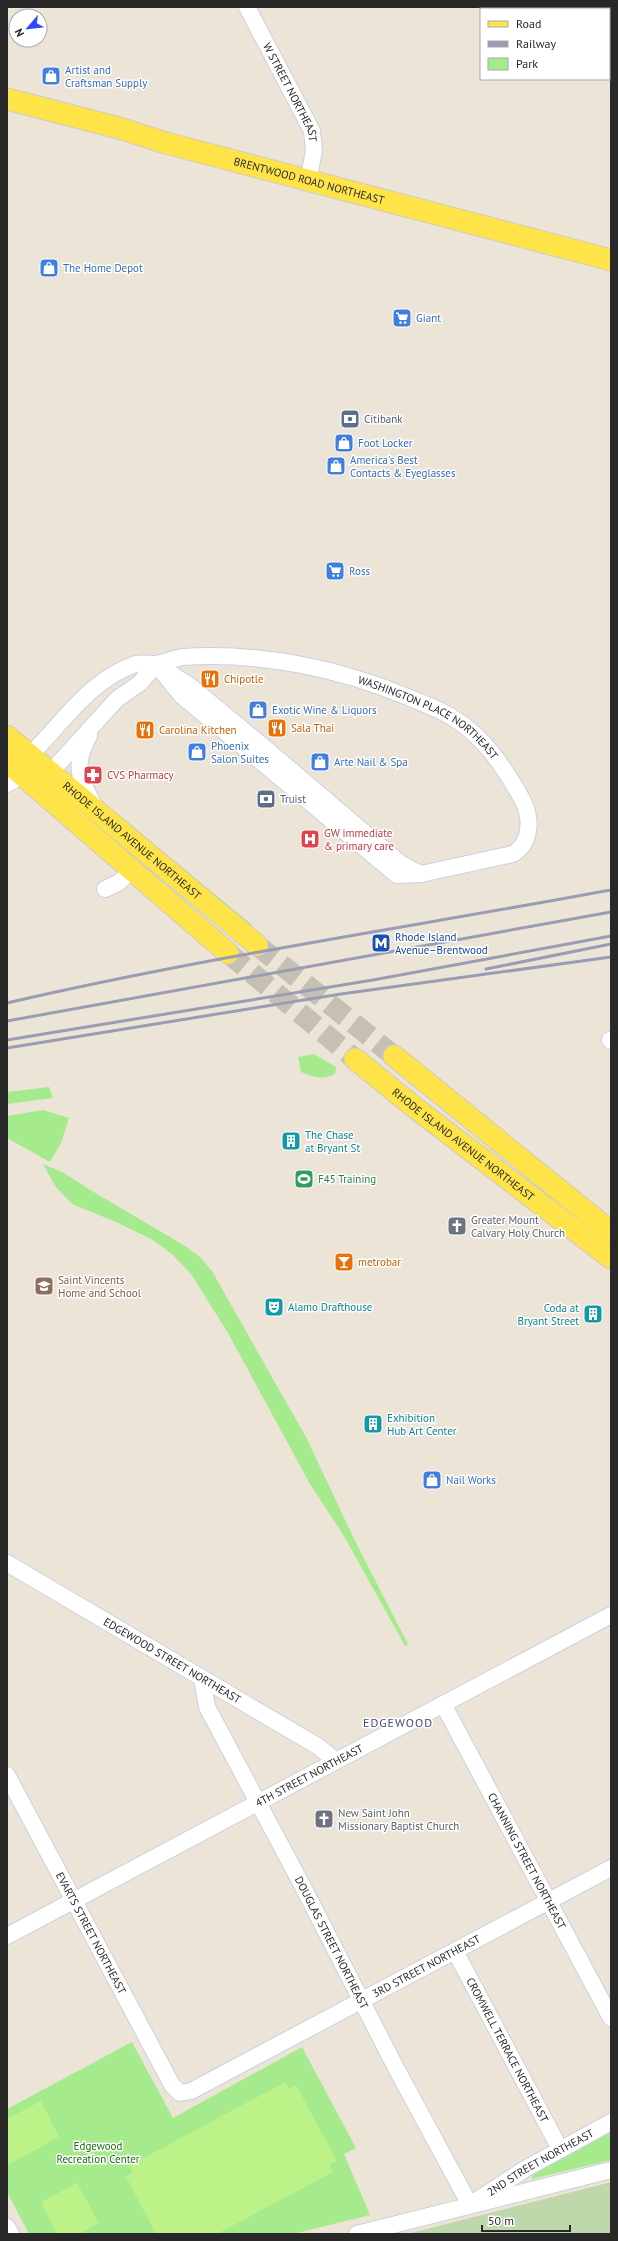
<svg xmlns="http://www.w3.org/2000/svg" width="618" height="2241" font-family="'PT Sans',sans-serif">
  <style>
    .green { fill: #a5ea8d }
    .cemetery { fill: #bed8ac }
    .pitch { fill: #bcf287 }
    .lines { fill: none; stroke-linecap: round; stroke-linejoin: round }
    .major-tunnel { stroke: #c5bfb4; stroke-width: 21; stroke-dasharray: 21 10; stroke-linecap: butt }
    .minor-casing { stroke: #cccfe3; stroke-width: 18 }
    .major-casing { stroke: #cbcbcb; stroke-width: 23 }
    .minor { stroke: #fff; stroke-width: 16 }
    .major { stroke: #ffe449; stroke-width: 21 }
    .rail { stroke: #9a9cb5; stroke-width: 3 }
    .labels { text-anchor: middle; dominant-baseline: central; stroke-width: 3; stroke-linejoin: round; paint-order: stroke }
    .shop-label { font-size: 11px; fill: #366cbe; stroke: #fff; text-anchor: start }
    .street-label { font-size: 11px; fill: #282828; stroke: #fff }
    .service-label { font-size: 11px; fill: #4e5e75; stroke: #fff; text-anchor: start }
    .food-label { font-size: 11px; fill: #c56008; stroke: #fff; text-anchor: start }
    .health-label { font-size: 11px; fill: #be3a42; stroke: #fff; text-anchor: start }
    .transit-label { font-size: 11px; fill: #164399; stroke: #fff; text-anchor: start }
    .culture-label { font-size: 11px; fill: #0d838f; stroke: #fff; text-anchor: start }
    .leisure-label { font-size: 11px; fill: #27864d; stroke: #fff; text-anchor: start }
    .worship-label { font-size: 11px; fill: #5b616d; stroke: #fff; text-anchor: start }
    .education-label { font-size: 11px; fill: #785e54; stroke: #fff; text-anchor: start }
    .park-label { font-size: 11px; fill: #1d6b12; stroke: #fff }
    .neighbourhood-label { font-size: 12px; letter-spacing: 1px; fill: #44497d; stroke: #fff }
  </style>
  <rect width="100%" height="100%" fill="#ece5d7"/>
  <g class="green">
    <polygon points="98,798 252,925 250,927 97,802"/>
    <path d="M314,1054l22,13 -1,7c-13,6 -21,4 -34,-2l-3,-15z"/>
    <polygon points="49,1087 53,1098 7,1104 7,1092"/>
    <polygon points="43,1110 69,1118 61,1143 50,1162 7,1138 7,1116"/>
    <polygon points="43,1164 64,1173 87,1188 185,1246 199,1256 212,1271 307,1439 355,1541 408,1644 405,1646 344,1536 310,1484 228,1333 191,1274 173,1255 153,1240 116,1222 72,1204 55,1186"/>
    <polygon points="132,2042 173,2118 302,2047 356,2148 344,2154 370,2215 293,2234 29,2234 7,2192 7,2109"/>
    <polygon points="611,2132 611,2160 532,2179 532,2174"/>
  </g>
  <polygon class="cemetery" points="611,2182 611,2234 407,2234"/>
  <g class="pitch">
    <polygon points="285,2082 289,2089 296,2085 337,2161 329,2165 333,2172 217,2234 156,2234 126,2177 133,2172 129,2166"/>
    <polygon points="41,2101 59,2137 8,2165 7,2119"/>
    <polygon points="77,2183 99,2223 79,2234 57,2234 41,2202"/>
  </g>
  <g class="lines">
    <g class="major-tunnel">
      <polyline points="257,945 394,1056"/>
      <polyline points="228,953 355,1059"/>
    </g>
    <g class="minor-casing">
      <g id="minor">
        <path id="s1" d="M247,7l65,124 2,20 -6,30"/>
        <polyline points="170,673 190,686 265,748 400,863 420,874"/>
        <path d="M89,736c-16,29 -10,42 5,69"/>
        <path id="s2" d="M27,765l3,-10c32,-31 59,-74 103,-90 6,-3 15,-1 22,-1 10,-1 19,-6 28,-7 77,-5 156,11 227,41 14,6 30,11 43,20 31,18 53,52 70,83 9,18 8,42 -10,53l-92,20 -24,1 -216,-180 -25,-31"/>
        <polyline points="7,784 23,775 50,773 117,699 140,683 156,664"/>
        <polyline points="105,889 118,883 132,871"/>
        <polyline points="610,1040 611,1041"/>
        <path id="s3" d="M7,1563l312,184 17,14"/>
        <path id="s4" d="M202,1678l5,29 94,176 95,185 74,137 55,-36 86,-47"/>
        <path id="s5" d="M443,1704l168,314"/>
        <path id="s6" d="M7,1775l165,310 8,8 11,-2 420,-223"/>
        <path id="s7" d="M7,1936l604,-321"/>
        <path id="s8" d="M455,1951l105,198"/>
        <polyline points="7,2227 11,2234"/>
        <polyline points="357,2234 611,2170"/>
      </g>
    </g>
    <g class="major-casing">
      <g id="major">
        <path id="s9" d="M7,99l112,29 47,15 445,117"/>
        <path id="s10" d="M7,736l250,209"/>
        <polyline points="7,762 228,953"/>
        <polyline points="394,1056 611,1232"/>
        <path id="s11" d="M355,1059l63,51 193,148"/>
      </g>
    </g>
    <use href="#minor" class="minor"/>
    <use href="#major" class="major"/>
    <g class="rail">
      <polyline points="486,969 611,944"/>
      <path d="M7,1003c199,-46 403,-76 604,-113"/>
      <polyline points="7,1021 611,912"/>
      <polyline points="7,1040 373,980 611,936"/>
      <polyline points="7,1048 341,994 611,957"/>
    </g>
  </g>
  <defs>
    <g id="shop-square" transform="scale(1)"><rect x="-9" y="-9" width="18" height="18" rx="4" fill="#3f7fe0" stroke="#fff"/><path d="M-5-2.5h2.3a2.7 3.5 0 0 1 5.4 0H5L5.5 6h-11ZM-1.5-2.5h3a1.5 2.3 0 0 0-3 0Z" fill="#fff"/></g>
    <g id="supermarket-square" transform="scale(1)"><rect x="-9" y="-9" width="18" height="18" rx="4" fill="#3f7fe0" stroke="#fff"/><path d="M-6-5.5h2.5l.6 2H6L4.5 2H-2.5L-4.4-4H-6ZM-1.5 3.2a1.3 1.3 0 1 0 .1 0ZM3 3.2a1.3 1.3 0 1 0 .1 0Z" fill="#fff"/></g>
    <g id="bank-square" transform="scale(1)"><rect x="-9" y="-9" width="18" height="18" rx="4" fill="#5c6f8a" stroke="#fff"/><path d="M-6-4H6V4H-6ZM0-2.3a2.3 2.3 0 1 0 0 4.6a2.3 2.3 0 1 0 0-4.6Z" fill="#fff"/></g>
    <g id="restaurant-square" transform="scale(1)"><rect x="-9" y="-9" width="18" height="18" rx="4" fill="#e8710a" stroke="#fff"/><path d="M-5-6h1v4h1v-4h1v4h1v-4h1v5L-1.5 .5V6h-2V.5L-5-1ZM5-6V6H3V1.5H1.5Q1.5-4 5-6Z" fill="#fff"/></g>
    <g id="pharmacy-square" transform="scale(1)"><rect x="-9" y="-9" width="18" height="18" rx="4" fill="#e0444e" stroke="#fff"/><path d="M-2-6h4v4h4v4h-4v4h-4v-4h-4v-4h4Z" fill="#fff"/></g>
    <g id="hospital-square" transform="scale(1)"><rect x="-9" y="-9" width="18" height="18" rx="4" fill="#e0444e" stroke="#fff"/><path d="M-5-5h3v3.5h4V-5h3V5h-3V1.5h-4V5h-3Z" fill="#fff"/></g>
    <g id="metro-square" transform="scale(1)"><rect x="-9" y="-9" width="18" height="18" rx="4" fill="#1a4fb4" stroke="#fff"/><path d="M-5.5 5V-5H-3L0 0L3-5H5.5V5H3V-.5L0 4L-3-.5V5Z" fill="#fff"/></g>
    <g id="building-square" transform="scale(1)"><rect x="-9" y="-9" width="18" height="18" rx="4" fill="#0f9aa8" stroke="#fff"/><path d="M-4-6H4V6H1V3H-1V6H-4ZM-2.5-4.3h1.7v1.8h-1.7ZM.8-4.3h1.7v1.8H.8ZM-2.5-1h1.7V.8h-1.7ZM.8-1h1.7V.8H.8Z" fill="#fff"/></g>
    <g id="stadium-square" transform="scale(1)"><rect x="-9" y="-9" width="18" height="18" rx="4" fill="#2e9e5b" stroke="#fff"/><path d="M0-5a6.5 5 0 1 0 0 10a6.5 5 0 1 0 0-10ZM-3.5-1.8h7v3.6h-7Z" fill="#fff"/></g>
    <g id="church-square" transform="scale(1)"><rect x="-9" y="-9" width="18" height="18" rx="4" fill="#6b7280" stroke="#fff"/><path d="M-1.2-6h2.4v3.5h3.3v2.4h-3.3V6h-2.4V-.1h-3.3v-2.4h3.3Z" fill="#fff"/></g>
    <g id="bar-square" transform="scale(1)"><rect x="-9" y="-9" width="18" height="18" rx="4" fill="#e8710a" stroke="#fff"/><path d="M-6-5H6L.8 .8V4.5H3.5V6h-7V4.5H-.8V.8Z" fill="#fff"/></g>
    <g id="school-square" transform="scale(1)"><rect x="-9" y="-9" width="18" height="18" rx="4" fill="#8d6e63" stroke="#fff"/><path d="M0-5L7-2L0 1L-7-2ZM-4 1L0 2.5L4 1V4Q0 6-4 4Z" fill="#fff"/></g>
    <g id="theatre-square" transform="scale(1)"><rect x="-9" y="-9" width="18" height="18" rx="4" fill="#0f9aa8" stroke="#fff"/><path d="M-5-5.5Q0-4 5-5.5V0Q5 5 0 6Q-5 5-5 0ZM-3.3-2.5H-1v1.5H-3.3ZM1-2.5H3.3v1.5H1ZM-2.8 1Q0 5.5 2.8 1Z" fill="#fff"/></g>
  </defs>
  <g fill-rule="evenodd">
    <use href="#shop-square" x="51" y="76"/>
    <use href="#shop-square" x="49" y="268"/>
    <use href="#supermarket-square" x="402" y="318"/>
    <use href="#bank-square" x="350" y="419"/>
    <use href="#shop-square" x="344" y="443"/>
    <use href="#shop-square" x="336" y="466"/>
    <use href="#supermarket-square" x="335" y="571"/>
    <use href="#restaurant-square" x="210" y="679"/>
    <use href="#shop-square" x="258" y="710"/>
    <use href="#restaurant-square" x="277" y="728"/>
    <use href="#restaurant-square" x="145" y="730"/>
    <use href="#shop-square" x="197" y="752"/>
    <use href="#shop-square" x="320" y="762"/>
    <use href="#pharmacy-square" x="93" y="775"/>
    <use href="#bank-square" x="266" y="799"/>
    <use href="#hospital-square" x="310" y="839"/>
    <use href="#metro-square" x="381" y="943"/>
    <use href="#building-square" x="291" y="1141"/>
    <use href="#stadium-square" x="304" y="1179"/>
    <use href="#church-square" x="457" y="1226"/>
    <use href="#bar-square" x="344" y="1262"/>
    <use href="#school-square" x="44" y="1286"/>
    <use href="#theatre-square" x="274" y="1307"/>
    <use href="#building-square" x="593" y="1314"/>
    <use href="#building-square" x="373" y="1424"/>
    <use href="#shop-square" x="432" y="1480"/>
    <use href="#church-square" x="324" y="1819"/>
  </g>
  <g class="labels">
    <g class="shop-label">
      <text x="65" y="70">Artist and<tspan x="65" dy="13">Craftsman Supply</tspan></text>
      <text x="63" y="268">The Home Depot</text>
      <text x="416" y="318">Giant</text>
      <text x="358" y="443">Foot Locker</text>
      <text x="350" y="460">America's Best<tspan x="350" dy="13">Contacts &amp; Eyeglasses</tspan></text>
      <text x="349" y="571">Ross</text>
      <text x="272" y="710">Exotic Wine &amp; Liquors</text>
      <text x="211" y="746">Phoenix<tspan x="211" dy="13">Salon Suites</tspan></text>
      <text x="334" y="762">Arte Nail &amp; Spa</text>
      <text x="446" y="1480">Nail Works</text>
    </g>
    <g class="street-label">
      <text stroke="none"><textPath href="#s1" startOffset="96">W STREET NORTHEAST</textPath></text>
      <text stroke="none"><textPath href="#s9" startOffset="313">BRENTWOOD ROAD NORTHEAST</textPath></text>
      <text stroke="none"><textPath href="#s2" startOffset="458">WASHINGTON PLACE NORTHEAST</textPath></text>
      <text stroke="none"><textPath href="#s10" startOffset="163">RHODE ISLAND AVENUE NORTHEAST</textPath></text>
      <text stroke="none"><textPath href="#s11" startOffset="138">RHODE ISLAND AVENUE NORTHEAST</textPath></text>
      <text stroke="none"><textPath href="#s3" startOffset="192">EDGEWOOD STREET NORTHEAST</textPath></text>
      <text stroke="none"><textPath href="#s7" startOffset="342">4TH STREET NORTHEAST</textPath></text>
      <text stroke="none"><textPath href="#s5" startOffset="178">CHANNING STREET NORTHEAST</textPath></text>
      <text stroke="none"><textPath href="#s6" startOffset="179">EVARTS STREET NORTHEAST</textPath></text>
      <text stroke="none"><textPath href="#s4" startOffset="296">DOUGLAS STREET NORTHEAST</textPath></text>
      <text stroke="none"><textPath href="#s6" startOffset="640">3RD STREET NORTHEAST</textPath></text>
      <text stroke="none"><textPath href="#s8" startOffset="112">CROMWELL TERRACE NORTHEAST</textPath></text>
      <text stroke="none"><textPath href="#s4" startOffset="675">2ND STREET NORTHEAST</textPath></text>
    </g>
    <g class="service-label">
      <text x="364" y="419">Citibank</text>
      <text x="280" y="799">Truist</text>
    </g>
    <g class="food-label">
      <text x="224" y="679">Chipotle</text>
      <text x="291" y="728">Sala Thai</text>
      <text x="159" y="730">Carolina Kitchen</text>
      <text x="358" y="1262">metrobar</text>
    </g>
    <g class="health-label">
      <text x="107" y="775">CVS Pharmacy</text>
      <text x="324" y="833">GW immediate<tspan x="324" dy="13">&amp; primary care</tspan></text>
    </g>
    <g class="transit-label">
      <text x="395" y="937">Rhode Island<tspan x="395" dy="13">Avenue–Brentwood</tspan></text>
    </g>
    <g class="culture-label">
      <text x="305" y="1135">The Chase<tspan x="305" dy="13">at Bryant St</tspan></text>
      <text x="288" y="1307">Alamo Drafthouse</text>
      <text x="579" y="1308" text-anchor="end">Coda at<tspan x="579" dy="13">Bryant Street</tspan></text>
      <text x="387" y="1418">Exhibition<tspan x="387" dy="13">Hub Art Center</tspan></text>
    </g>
    <g class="leisure-label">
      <text x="318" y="1179">F45 Training</text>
    </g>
    <g class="worship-label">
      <text x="471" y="1220">Greater Mount<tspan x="471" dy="13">Calvary Holy Church</tspan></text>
      <text x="338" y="1813">New Saint John<tspan x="338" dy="13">Missionary Baptist Church</tspan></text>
    </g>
    <g class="education-label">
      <text x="58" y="1280">Saint Vincents<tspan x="58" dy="13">Home and School</tspan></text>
    </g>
    <g class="park-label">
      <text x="98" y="2146">Edgewood<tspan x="98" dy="13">Recreation Center</tspan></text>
    </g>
    <g class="neighbourhood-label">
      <text x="398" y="1722">EDGEWOOD</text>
    </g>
  </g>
  <rect width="618" height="2241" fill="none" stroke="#282828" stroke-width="16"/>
  <rect x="480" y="8" width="130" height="72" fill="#ffffff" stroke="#a9a9a9"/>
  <rect x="488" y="21" width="20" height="6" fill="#ffe449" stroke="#a9a9a9"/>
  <text x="516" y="28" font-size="12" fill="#282828">Road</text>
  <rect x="488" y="41" width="20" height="6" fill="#9a9cb5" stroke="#a9a9a9"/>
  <text x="516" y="48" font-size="12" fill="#282828">Railway</text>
  <rect x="488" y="58" width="20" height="12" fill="#a5ea8d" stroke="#a9a9a9"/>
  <text x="516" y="68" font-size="12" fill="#282828">Park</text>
  <g transform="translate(28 28) rotate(242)"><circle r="19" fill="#ffffff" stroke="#a9a9a9"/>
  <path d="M0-3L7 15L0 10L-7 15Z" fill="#3147ff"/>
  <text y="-6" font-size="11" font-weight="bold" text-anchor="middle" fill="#282828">N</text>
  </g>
  <path d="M482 2225v6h88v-6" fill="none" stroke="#282828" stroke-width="2"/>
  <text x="488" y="2225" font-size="12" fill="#282828" stroke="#ffffff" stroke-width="3" paint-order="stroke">50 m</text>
</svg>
